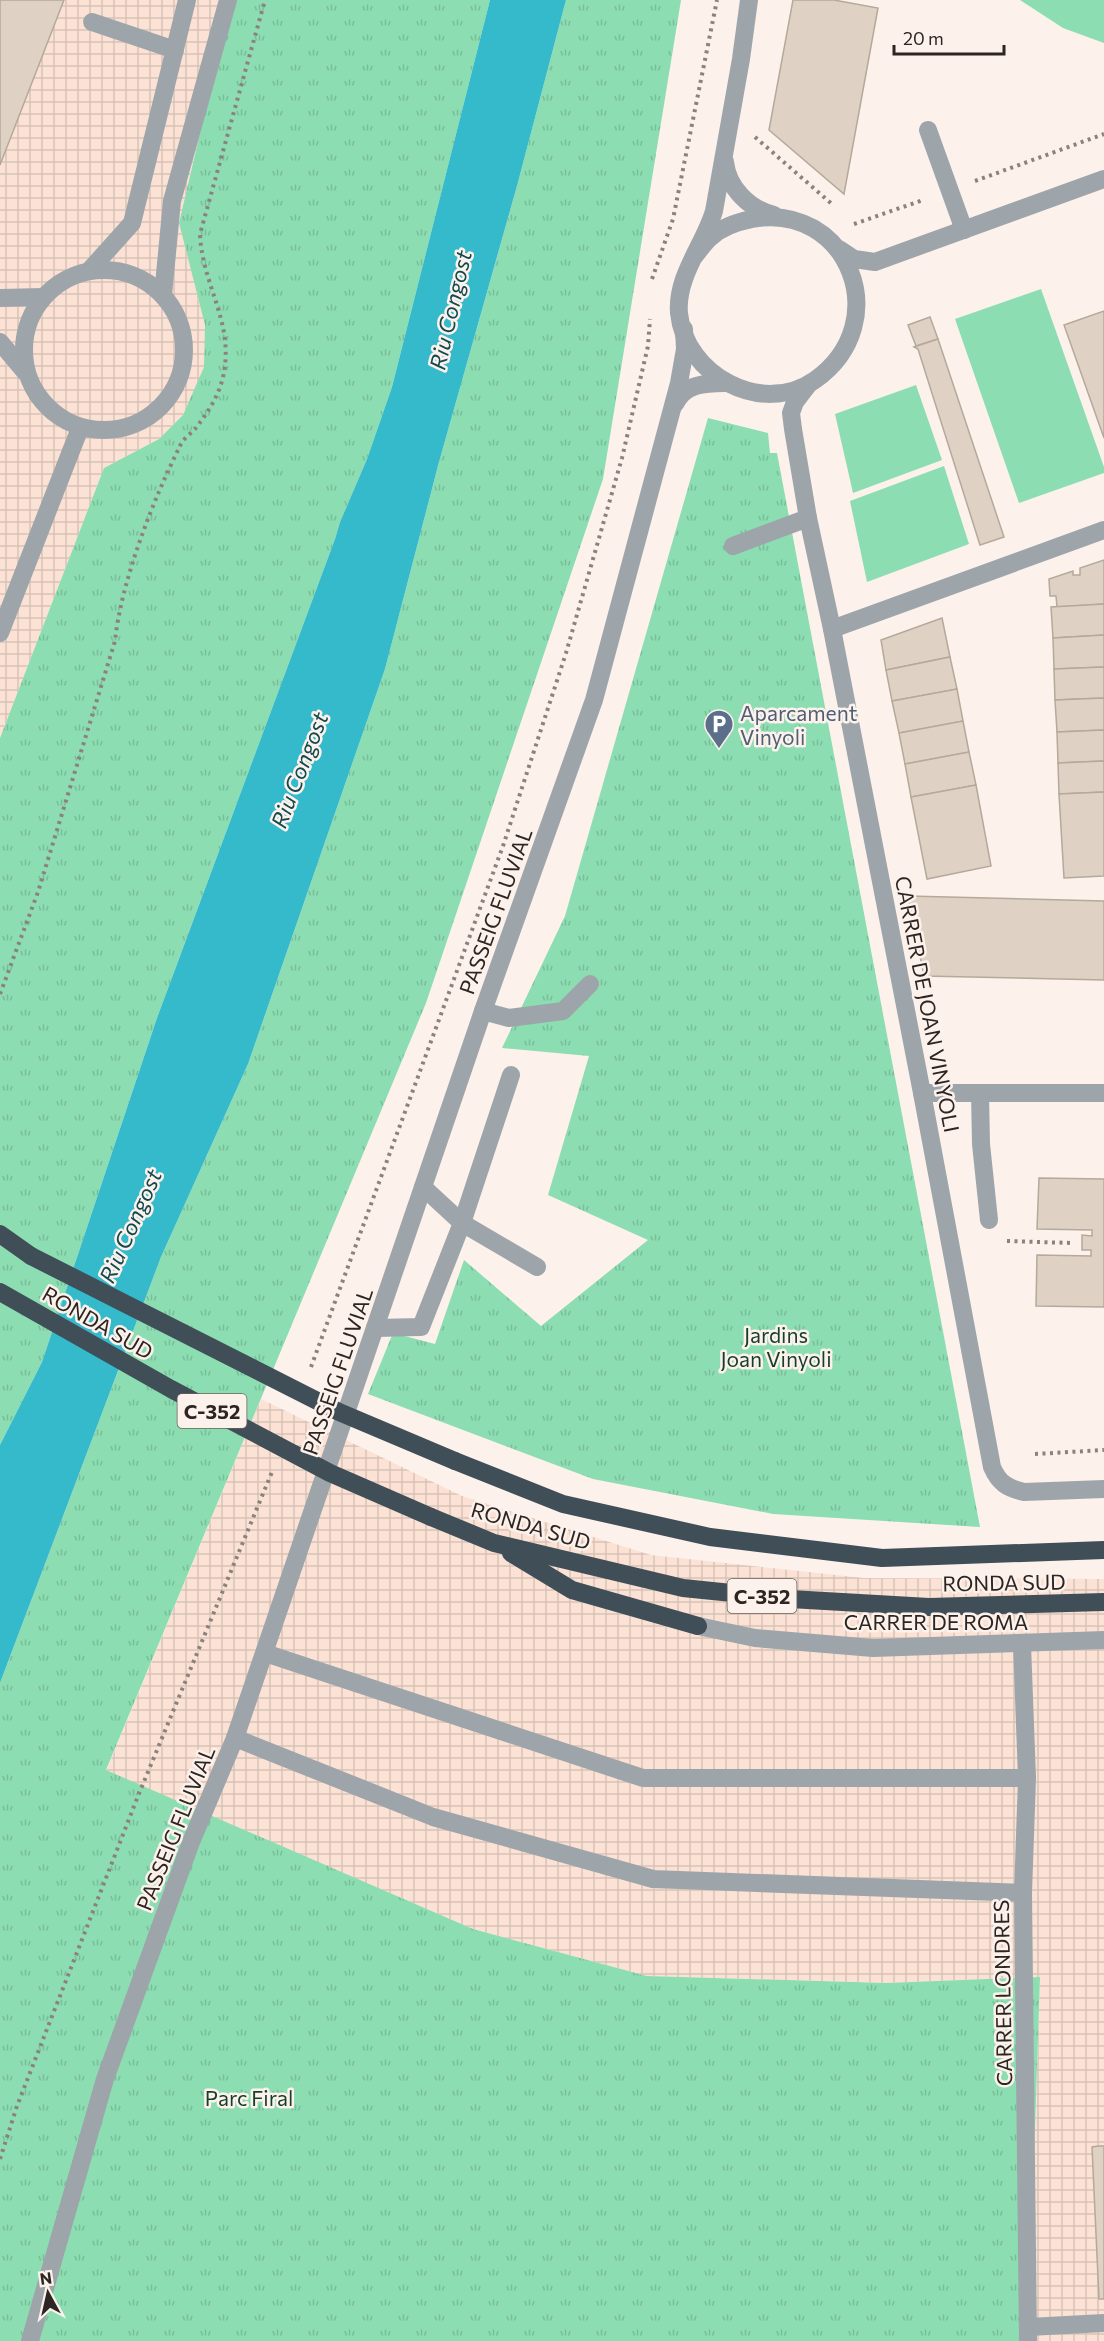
<svg xmlns="http://www.w3.org/2000/svg" width="1104" height="2341" font-family="Commissioner,sans-serif">
  <style>
    .industrial { fill: url(#industrial-grid) }
    .grass { fill: url(#grass-tufts) }
    .pitch { fill: #8cddb2 }
    .water { fill: #35bacc }
    .building { fill: #dfd2c4; stroke: #b5a99b; stroke-width: 1.5 }
    .lines { fill: none; stroke-linecap: round; stroke-linejoin: round }
    .path { stroke: #8b827d; stroke-width: 4; stroke-dasharray: 3 4.5; stroke-linecap: butt }
    .lane { stroke: #9ea5aa; stroke-width: 18 }
    .street { stroke: #9ea5aa; stroke-width: 18 }
    .highway { stroke: #404e58; stroke-width: 18 }
    .highway-bridge { stroke: #404e58; stroke-width: 18 }
    .labels { text-anchor: middle; dominant-baseline: central; stroke-width: 5; stroke-linejoin: round; paint-order: stroke }
    .shield { fill: #fcf1eb; stroke: #6a625e; stroke-width: 1.5 }
    .shield-label { font-size: 20px; font-weight: bold; fill: #2c2522 }
    .service-label { font-size: 21px; fill: #4e5e75; stroke: #fcf1eb; text-anchor: start }
    .street-label { font-size: 21px; fill: #2c2522; stroke: #fcf1eb }
    .park-label { font-size: 21px; fill: #153e2b; stroke: #fcf1eb }
    .water-label { font-size: 22px; font-style: italic; fill: #104950; stroke: #fcf1eb }
  </style>
  <defs>
    <pattern id="industrial-grid" width="8" height="8" patternUnits="userSpaceOnUse" patternTransform="scale(1.5)"><rect width="8" height="8" fill="#fce2d5"/><path d="M0 4h8M4 0v8" fill="none" stroke="#d8c2b7"/></pattern>
    <pattern id="grass-tufts" width="24" height="20" patternUnits="userSpaceOnUse" patternTransform="scale(1.5)"><rect width="24" height="20" fill="#8cddb2"/><path d="M3 7l-1-3M5 7V3M7 7l1-3M15 17l-1-3M17 17v-4M19 17l1-3" fill="none" stroke="#79be99"/></pattern>
  </defs>
  <rect width="100%" height="100%" fill="#fcf1eb"/>
  <g class="industrial">
    <polygon points="0,0 231,0 179,223 205,325 205,367 183,415 159,439 104,468 0,738"/>
    <polygon points="261,1399 462,1496 651,1555 864,1578 1104,1579 1104,2341 1028,2341 1040,1977 886,1983 647,1976 473,1929 106,1771"/>
  </g>
  <g class="grass">
    <polygon points="231,0 490,0 392,387 367,459 340,522 335,539 157,1018 42,1362 0,1445 0,738 104,468 159,439 183,415 204,367 205,325 179,223"/>
    <polygon points="566,0 681,0 603,479 426,1003 106,1770 473,1929 647,1976 886,1983 1040,1977 1028,2341 0,2341 0,1683 161,1257 248,1064 385,669 439,462 517,186"/>
    <polygon points="708,418 768,433 770,453 777,453 980,1527 773,1514 593,1479 368,1394 393,1333 435,1344 464,1260 541,1326 648,1240 548,1195 589,1056 502,1048 565,916"/>
  </g>
  <g class="pitch">
    <polygon points="1020,0 1104,0 1104,43 1063,28"/>
    <polygon points="1041,289 1104,467 1104,473 1019,503 955,319"/>
    <polygon points="916,385 942,460 853,493 835,414"/>
    <polygon points="944,466 969,544 867,582 850,501"/>
  </g>
  <polygon class="water" points="490,0 566,0 517,186 439,462 385,669 248,1064 161,1257 0,1683 0,1445 42,1362 157,1018 335,539 340,522 367,459 392,387"/>
  <g class="building">
    <polygon points="0,0 64,0 0,165"/>
    <polygon points="793,0 834,0 878,8 844,194 769,130"/>
    <polygon points="1104,311 1104,438 1064,325"/>
    <polygon points="930,317 938,339 916,346 908,325"/>
    <polygon points="938,339 1004,537 980,545 918,349 914,347"/>
    <polygon points="1104,560 1104,604 1057,607 1056,596 1050,596 1049,579 1073,571 1073,575 1080,575 1080,568"/>
    <polygon points="1104,604 1104,635 1053,638 1051,607"/>
    <polygon points="942,618 950,657 886,670 881,640"/>
    <polygon points="1104,635 1104,667 1054,669 1053,638"/>
    <polygon points="950,657 957,689 892,701 886,670"/>
    <polygon points="1104,667 1104,698 1055,700 1054,669"/>
    <polygon points="957,689 963,721 899,733 892,701"/>
    <polygon points="1104,698 1104,730 1057,732 1055,700"/>
    <polygon points="963,721 969,752 905,764 899,733"/>
    <polygon points="1104,730 1104,761 1058,763 1057,732"/>
    <polygon points="969,752 976,785 911,797 905,764"/>
    <polygon points="1104,761 1104,792 1059,794 1058,763"/>
    <polygon points="976,785 991,866 927,879 911,797"/>
    <polygon points="1104,792 1104,876 1064,878 1059,794"/>
    <polygon points="908,896 1104,901 1104,980 924,976"/>
    <polygon points="1039,1178 1104,1179 1104,1307 1036,1306 1037,1255 1091,1256 1091,1250 1082,1250 1082,1235 1092,1236 1092,1230 1037,1229"/>
    <polygon points="1099,2146 1104,2146 1104,2299 1099,2299 1092,2147"/>
  </g>
  <g class="lines">
    <g class="path">
      <polyline points="755,137 833,205"/>
      <polyline points="975,181 1104,134"/>
      <polyline points="854,224 923,200"/>
      <polyline points="652,279 673,219 717,0"/>
      <path d="M0,994l38,-102 77,-251c6,-59 38,-141 65,-195 3,-7 10,-12 15,-17 11,-14 22,-30 27,-48 15,-56 -20,-94 -22,-147l65,-234"/>
      <polyline points="1007,1241 1072,1243"/>
      <polyline points="311,1367 503,846 566,653 622,458 648,346 650,319"/>
      <polyline points="1035,1454 1104,1450"/>
      <polyline points="0,2159 17,2106 138,1796 272,1472"/>
    </g>
    <g class="lane">
      <polyline points="92,22 175,50"/>
      <polyline points="928,130 964,230"/>
      <polyline points="733,546 808,518"/>
      <polyline points="483,1011 509,1018 563,1011 590,984"/>
      <polyline points="511,1075 462,1223 537,1267"/>
      <polyline points="980,1093 981,1144 989,1220"/>
      <polyline points="375,1328 421,1327 462,1223 423,1187"/>
      <polyline points="265,1653 643,1778 1027,1778"/>
      <polyline points="1029,2327 1104,2323"/>
      <polyline points="30,2341 105,2079 191,1842 235,1738 433,1817 653,1879 1023,1893"/>
    </g>
    <g class="street">
      <path d="M725,162c3,26 24,47 49,53"/>
      <polyline points="839,249 854,259 875,262 1104,179"/>
      <path d="M693,258c6,-7 11,-15 18,-21 11,-10 26,-15 41,-18 95,-18 145,103 63,161 -53,37 -130,-5 -136,-67 -3,-37 25,-68 35,-102l27,-152 8,-59"/>
      <circle cx="104" cy="350" r="80"/>
      <polyline points="89,271 132,223 187,0"/>
      <polyline points="163,295 172,201 228,0"/>
      <polyline points="0,298 43,297"/>
      <polyline points="0,342 26,373"/>
      <path d="M808,385l-13,17 -4,11 2,16 15,89 24,111 90,464 70,374c7,16 15,21 32,25l80,-3"/>
      <path d="M675,404c10,-20 29,-21 50,-21"/>
      <polyline points="832,629 1104,530"/>
      <polyline points="0,633 80,428"/>
      <polyline points="922,1093 1104,1093"/>
      <polyline points="698,1626 755,1638 873,1648 1104,1640"/>
      <polyline points="1022,1644 1027,1778 1023,1893 1028,2341"/>
      <polyline points="235,1738 483,1011 594,700 679,383 685,349 684,329"/>
    </g>
    <g class="highway">
      <polyline points="0,1234 31,1256"/>
      <polyline points="455,1461 563,1504 710,1537 882,1558 1104,1550"/>
      <polyline points="431,1517 494,1543 683,1588 790,1599 929,1607 1104,1602"/>
      <polyline points="511,1553 572,1590 698,1626"/>
    </g>
    <g class="highway-bridge">
      <polyline points="31,1256 339,1412 455,1461"/>
      <polyline points="0,1292 171,1389 330,1473 431,1517"/>
    </g>
  </g>
  <defs>
    <g id="parking-pin" transform="scale(1.5)"><path d="M0 17L-7.5 6A9.5 9.5 0 1 1 7.5 6Z" fill="#5c6f8a" stroke="#fcf1eb"/><path d="M-3.5-5.5H1a3.5 3.5 0 0 1 0 7H-1V5.5H-3.5ZM-1-3.4V-.6H.8a1.4 1.4 0 0 0 0-2.8Z" fill="#fff"/></g>
  </defs>
  <g fill-rule="evenodd">
    <use href="#parking-pin" x="719" y="724"/>
  </g>
  <g class="labels">
    <g class="shield">
      <rect x="177.5" y="1394" width="69" height="34" rx="4.5"/>
      <rect x="727.5" y="1579" width="69" height="34" rx="4.5"/>
    </g>
    <g class="shield-label">
      <text x="212" y="1411">C-352</text>
      <text x="762" y="1596">C-352</text>
    </g>
    <g class="service-label">
      <text x="740" y="712">Aparcament<tspan x="740" dy="24">Vinyoli</tspan></text>
    </g>
    <g class="street-label">
      <text transform="translate(495 911) rotate(-70)">PASSEIG FLUVIAL</text>
      <text transform="translate(928 1004) rotate(79)">CARRER DE JOAN VINYOLI</text>
      <text transform="translate(98 1322) rotate(30)">RONDA SUD</text>
      <text transform="translate(337 1371) rotate(-71)">PASSEIG FLUVIAL</text>
      <text transform="translate(531 1525) rotate(16)">RONDA SUD</text>
      <text transform="translate(1004 1582) rotate(-1)">RONDA SUD</text>
      <text x="936" y="1621">CARRER DE ROMA</text>
      <text transform="translate(175 1828) rotate(-68)">PASSEIG FLUVIAL</text>
      <text transform="translate(1002 1993) rotate(-91)">CARRER LONDRES</text>
    </g>
    <g class="park-label">
      <text x="776" y="1334">Jardins<tspan x="776" dy="24">Joan Vinyoli</tspan></text>
      <text x="249" y="2097">Parc Firal</text>
    </g>
    <g class="water-label">
      <text transform="translate(450 310) rotate(-77)">Riu Congost</text>
      <text transform="translate(299 770) rotate(-69)">Riu Congost</text>
      <text transform="translate(130 1226) rotate(-66)">Riu Congost</text>
    </g>
  </g>
  <g transform="translate(48 2293) rotate(352)" stroke="#fcf1eb" stroke-width="4.5" paint-order="stroke">
  <path d="M0-4.5L10 22L0 15L-10 22Z" fill="#2c2522"/>
  <text y="-9" font-size="16" font-weight="bold" text-anchor="middle" fill="#2c2522">N</text>
  </g>
  <path d="M894 45v9h110v-9" fill="none" stroke="#2c2522" stroke-width="3"/>
  <text x="903" y="45" font-size="18" fill="#2c2522" stroke="#fcf1eb" stroke-width="4.5" paint-order="stroke">20 m</text>
</svg>
